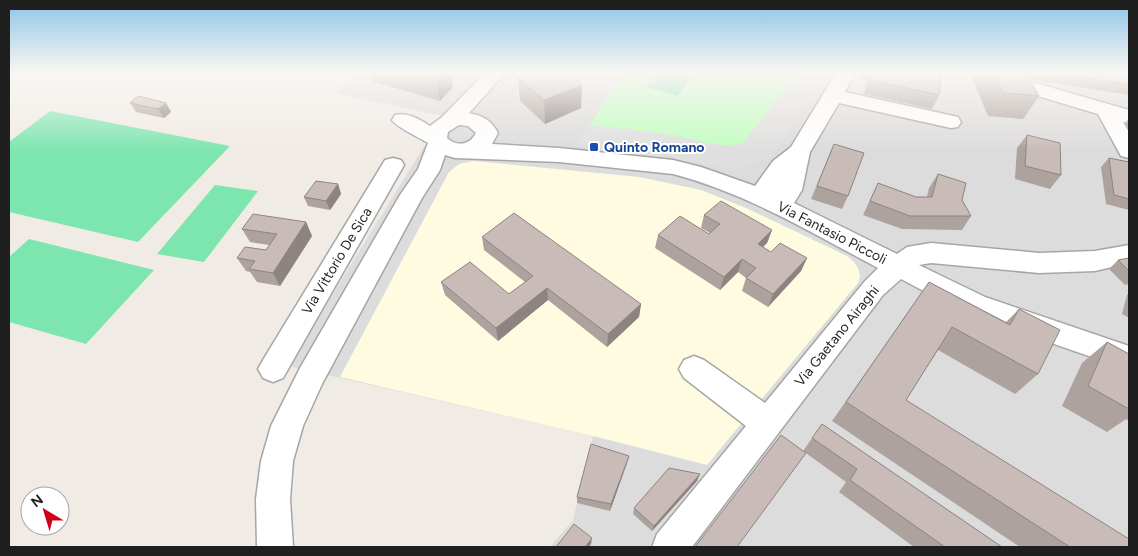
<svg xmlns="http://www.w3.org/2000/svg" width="1138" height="556" font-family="Figtree,sans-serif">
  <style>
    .residential { fill: #dddcdc }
    .education { fill: #fffbe0 }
    .park { fill: #c2febf }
    .pitch { fill: #7de6af }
    .parking { fill: #dfdfdf }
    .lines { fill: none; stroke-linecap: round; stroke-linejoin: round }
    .minor-casing { stroke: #a6a6a6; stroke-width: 3 }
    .minor { fill: #fff; fill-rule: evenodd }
    .wall { fill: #ada29e }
    .shaded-wall { fill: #8d8481 }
    .building { fill: #c9bcb8; stroke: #8d8481 }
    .transit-dot { fill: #1a4fb4; stroke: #fff; stroke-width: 2 }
    .labels { text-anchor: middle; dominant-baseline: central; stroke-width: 4; stroke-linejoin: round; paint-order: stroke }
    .transit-label { font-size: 14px; font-weight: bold; fill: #164399; stroke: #fff; text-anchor: start }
    .street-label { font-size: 14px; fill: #1f1f1f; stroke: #fff }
  </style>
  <rect width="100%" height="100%" fill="#f1ebe5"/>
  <polygon class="residential" points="357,73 1129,73 1129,547 550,547 573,520 593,436 288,366 443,116 334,93"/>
  <polygon class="education" points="474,161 639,177 701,190 746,208 847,256 854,262 858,268 860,276 858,283 707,465 593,436 340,377 449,172 459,164"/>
  <path class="park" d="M622,73h177l-57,71c-25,5 -47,-5 -71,-9 -27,-4 -54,-6 -81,-10z"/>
  <g class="pitch">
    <polygon points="657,73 694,73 678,96 646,87"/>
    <polygon points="50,111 230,146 138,242 9,212 9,142"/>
    <polygon points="215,185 258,191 204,262 157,254"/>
    <polygon points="29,239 154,270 86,344 9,322 9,257"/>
  </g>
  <polygon class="parking" points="799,73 832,73 771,155 761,161 742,167 721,167 577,145 590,125 672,135 719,146 742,144"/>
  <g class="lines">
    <g class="minor-casing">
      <g id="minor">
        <path d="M485,73h20l-36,40c14,3 22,7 29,20l-6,11 67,4 114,12 28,7 54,19 18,-25 18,-14 45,-74h19l-10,19 113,25 3,5 -3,5 -7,1 -112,-25 -29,49 -8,38 -8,13 103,51 10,-7 24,-4 108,10 56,-2 34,-6v18l-34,8 -56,2 -108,-10 -12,2 66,32 144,49v24l-164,-57 -64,-34 -18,16 -191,252h-40l5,-13 89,-108 -62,-48 -5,-9 5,-9 10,-4 10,4 61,43 100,-122 13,-13c-66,-35 -132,-75 -205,-94l-114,-12 -104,-4 -10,-3 -5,15 -18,28 -100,186 -19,42 -10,35 -3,38 3,48h-36l-1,-48 5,-38 10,-35 29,-58 100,-173 18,-26 10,-26c-8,-5 -33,-17 -36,-23l3,-5c13,-3 24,4 35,11l12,-9zM459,125l9,1 8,7c-6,12 -19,14 -29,5l1,-6z"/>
        <polygon points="1003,73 1022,73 1032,82 1129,110 1129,123 1123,122 1129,132 1129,158 1121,156 1098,114 1018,90 1008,83"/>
        <polygon points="393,158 401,160 404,165 283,378 273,382 263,378 258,369 263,360 385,160"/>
      </g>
    </g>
    <use href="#minor" class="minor"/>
  </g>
  <g class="wall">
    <polygon points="369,73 451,73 453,87 440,101 371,81"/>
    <polygon points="539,73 567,73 582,85 581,108 545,124 520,101 518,78 536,76 539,75"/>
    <polygon points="863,73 941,73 939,95 932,109 864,94 867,81 862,80"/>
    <polygon points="970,73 1129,73 1129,95 1029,79 1039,96 1023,119 988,116"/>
    <polygon points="130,103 166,103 171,112 164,118 136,112"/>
    <polygon points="1129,118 1129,131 1125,124"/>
    <polygon points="1027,135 1061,175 1050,189 1015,179 1017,148"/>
    <polygon points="834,144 848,196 842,209 811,199"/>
    <polygon points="1109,158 1129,162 1129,210 1106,204 1101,167"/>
    <polygon points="938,174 962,200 971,216 962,230 902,229 863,215 878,183 916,197 927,197 929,188"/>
    <polygon points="338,184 341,194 330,210 308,206 304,197"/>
    <polygon points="704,215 772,230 767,243 763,247 771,252 807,258 801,271 768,307 742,291 746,278 738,272 720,290 655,248 658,235 709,234 710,233 701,228"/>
    <polygon points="306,222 312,236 280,286 257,282 250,272 246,271 237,258 266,250 269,245 250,242 242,229"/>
    <polygon points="482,237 641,304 639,317 607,347 548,300 498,341 445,295 441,282 509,294 525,282 484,250"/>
    <polygon points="1129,258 1129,284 1125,285 1109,269 1118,260"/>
    <polygon points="929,282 1006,322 1019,309 1038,374 1015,394 938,350 906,400 1129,547 1020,547 832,421"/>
    <polygon points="1129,293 1129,318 1122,314 1127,295"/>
    <polygon points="1107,342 1129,354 1129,421 1126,419 1107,432 1062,406 1082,363"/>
    <polygon points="822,424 1002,547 914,547 839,492 846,482 803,451"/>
    <polygon points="627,463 610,511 577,503 577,497"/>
    <polygon points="697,481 652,531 633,514 634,508"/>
  </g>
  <g class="shaded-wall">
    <polygon points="440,73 451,73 453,87 440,101 436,78"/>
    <polygon points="582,85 581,108 545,124 544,100"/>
    <polygon points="166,103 171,112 164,118 158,109"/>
    <polygon points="338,184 341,194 330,210 326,201"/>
    <polygon points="306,222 312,236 280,286 273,273"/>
    <polygon points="772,230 767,243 753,257 758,244"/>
    <polygon points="807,258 801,271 768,307 773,294"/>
    <polygon points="742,259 738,272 720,290 724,277"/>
    <polygon points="547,288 548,300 498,341 496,328"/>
    <polygon points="641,304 639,317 607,347 608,334"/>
    <polygon points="629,456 627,463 610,511 611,504"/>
    <polygon points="700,474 697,481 652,531 654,526"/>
    <polygon points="592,538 591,544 589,547 585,547"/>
  </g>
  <g class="building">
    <polygon points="420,73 440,73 436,78"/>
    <polygon points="530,73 533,73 536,76 542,73 567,73 582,85 544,100 518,78"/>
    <polygon points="871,73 941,73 939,95 870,80"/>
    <polygon points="994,73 1026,73 1039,96 1003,93"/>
    <polygon points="1057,73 1129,73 1129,85"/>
    <polygon points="138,96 166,103 158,109 130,103"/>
    <polygon points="1027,135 1060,143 1061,175 1025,166"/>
    <polygon points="834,144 864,153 848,196 817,186"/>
    <polygon points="1109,158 1129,162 1129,199 1114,195"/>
    <polygon points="938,174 966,183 962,200 971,216 910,216 870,201 878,183 916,197 932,197"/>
    <polygon points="316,181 338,184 326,201 304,197"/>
    <polygon points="721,201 772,230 758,244 771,252 780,243 807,258 773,294 746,278 756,268 742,259 724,277 658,235 680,216 709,234 720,224 704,215"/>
    <polygon points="514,213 641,304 608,334 547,288 496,328 441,282 470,262 509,294 533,276 482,237"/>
    <polygon points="253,214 306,222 273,273 249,269 255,261 237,258 245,247 266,250 277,234 242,229"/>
    <polygon points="1129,258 1129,271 1118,260"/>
    <polygon points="929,282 1010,325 1019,309 1060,330 1038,374 952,327 906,400 1129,539 1129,547 1070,547 846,402"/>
    <polygon points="1107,342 1129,354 1129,409 1088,386"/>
    <polygon points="822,424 1002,547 945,547 850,480 857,469 812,438"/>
    <polygon points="781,435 806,453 737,547 695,547"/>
    <polygon points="591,444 629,456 611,504 577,497"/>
    <polygon points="669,468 700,474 654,526 634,508"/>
    <polygon points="574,524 592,538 585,547 556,547"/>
  </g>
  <linearGradient id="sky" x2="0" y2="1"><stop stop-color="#8cc4e6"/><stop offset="0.48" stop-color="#f9f6f3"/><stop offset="1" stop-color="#f9f6f3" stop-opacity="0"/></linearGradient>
  <rect width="1138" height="151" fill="url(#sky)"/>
  <rect class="transit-dot" x="589" y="142" width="10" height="10" rx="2.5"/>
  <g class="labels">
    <g class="transit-label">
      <text x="604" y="147">Quinto Romano</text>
    </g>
    <g class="street-label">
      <text transform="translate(832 233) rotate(27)">Via Fantasio Piccoli</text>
      <text transform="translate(337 261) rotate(-59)">Via Vittorio De Sica</text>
      <text transform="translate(837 336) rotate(-51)">Via Gaetano Airaghi</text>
    </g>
  </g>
  <rect width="1138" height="556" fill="none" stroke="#1f1f1f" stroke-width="20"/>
  <g transform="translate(45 511) rotate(322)"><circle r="24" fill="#ffffff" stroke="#a5a5a5"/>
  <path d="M0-4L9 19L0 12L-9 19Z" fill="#cf001b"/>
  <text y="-8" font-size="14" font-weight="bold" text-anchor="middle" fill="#1f1f1f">N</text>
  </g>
</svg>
